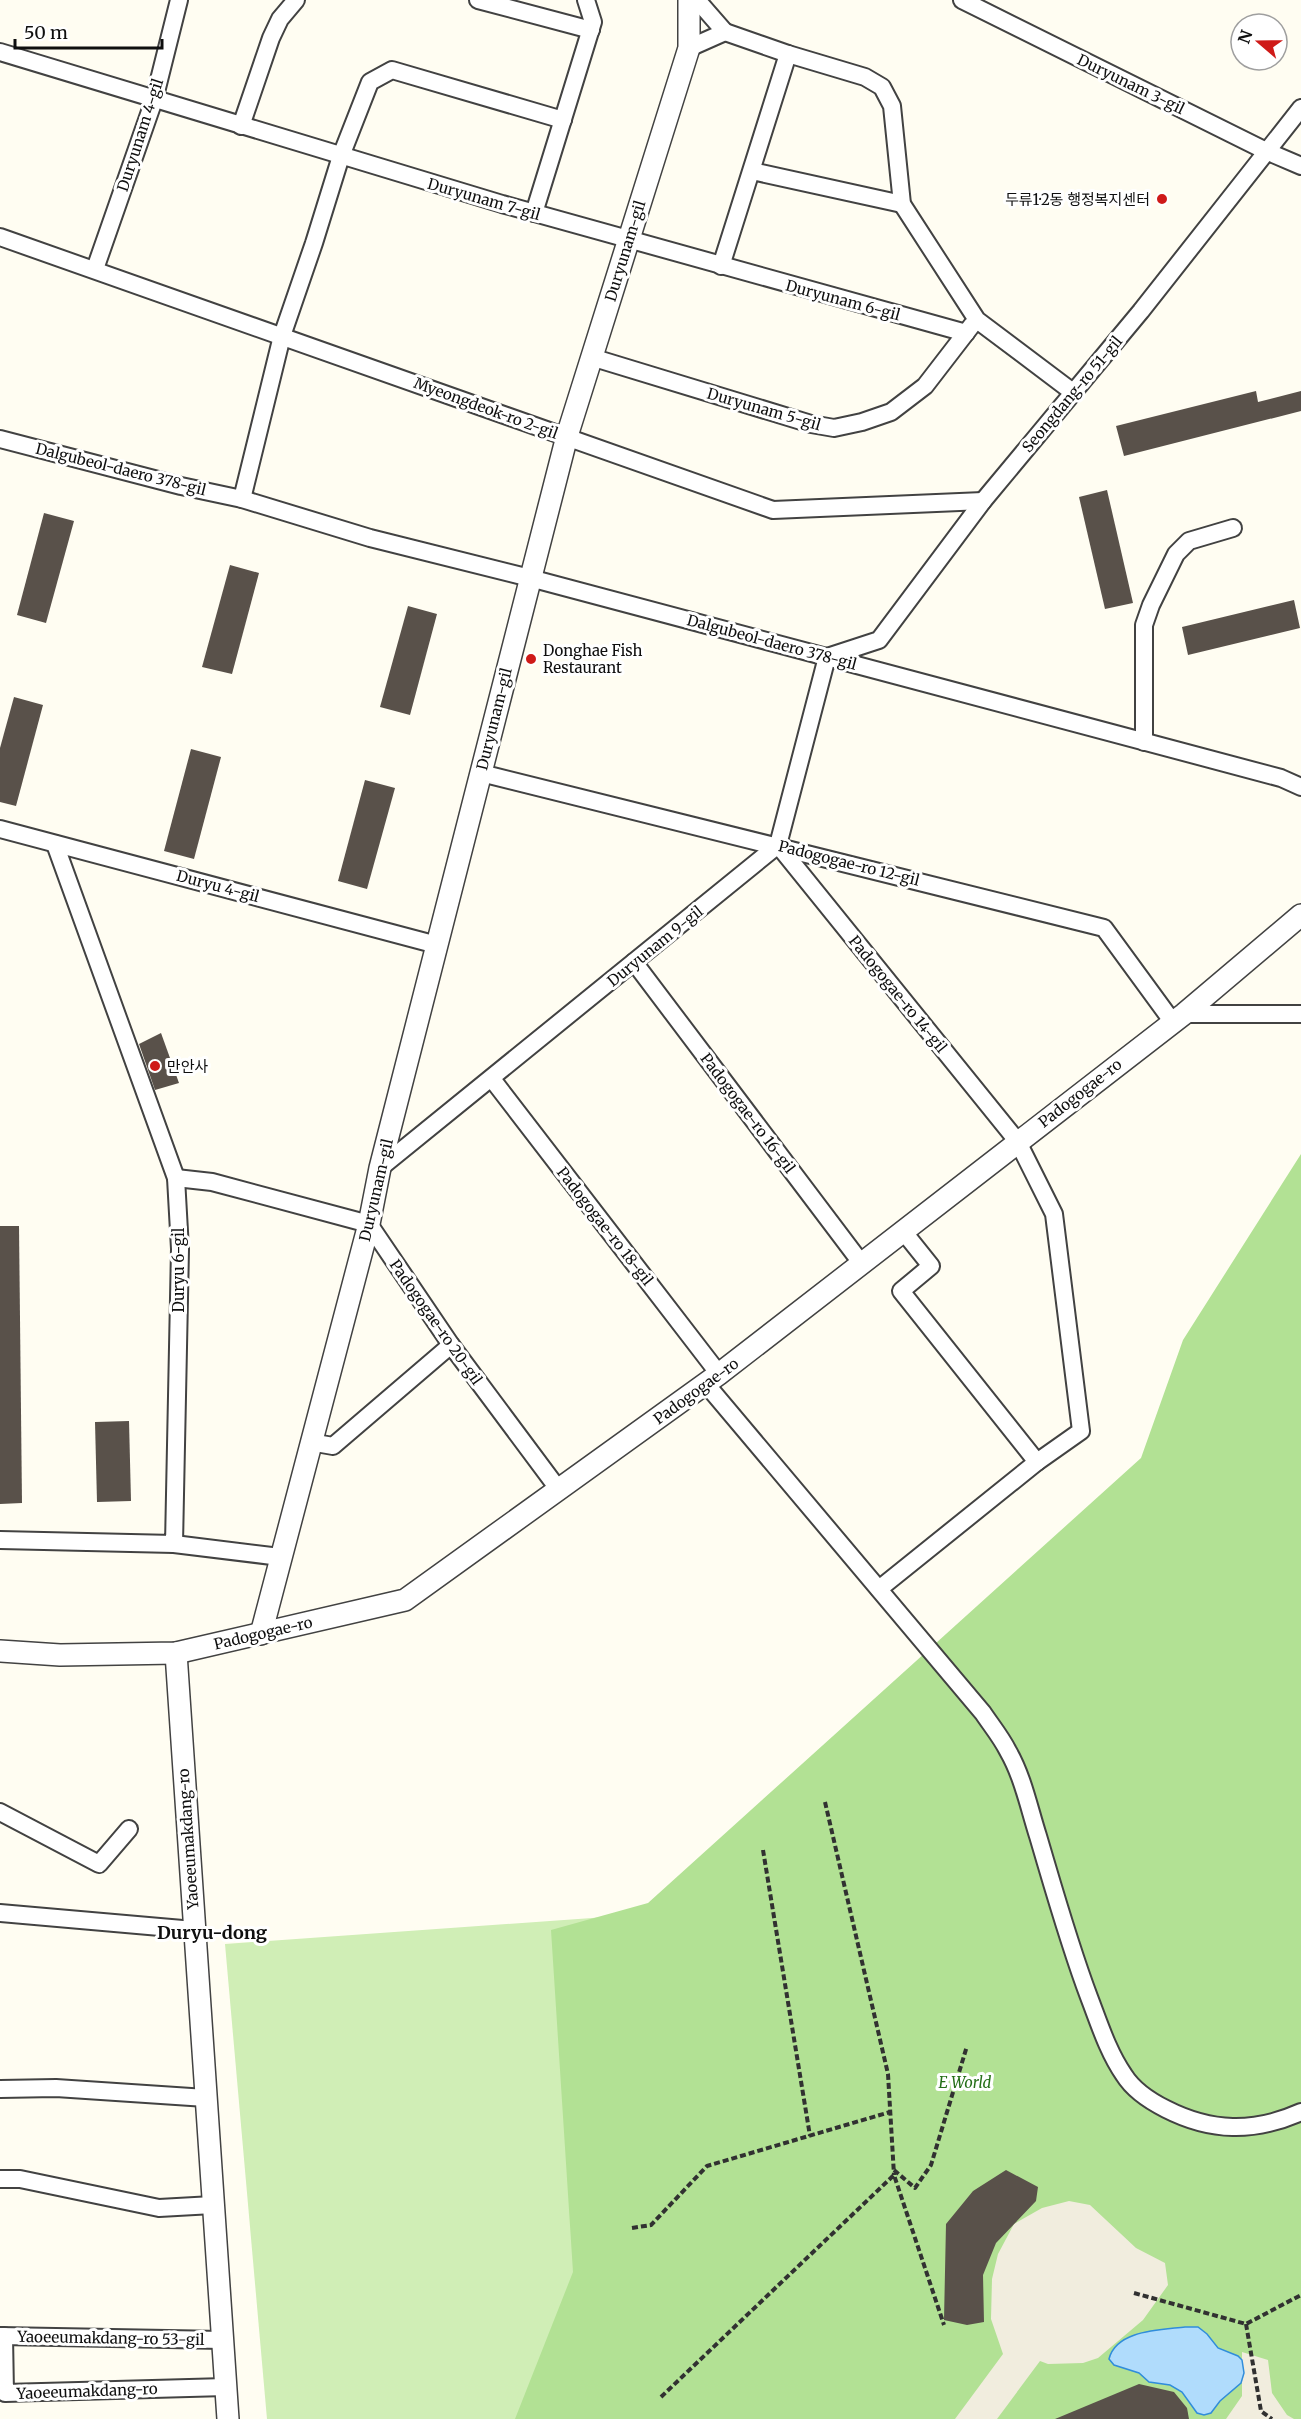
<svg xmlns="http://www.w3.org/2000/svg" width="1301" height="2419" font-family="Merriweather,'Noto Sans KR',serif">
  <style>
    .green { fill: #d0eeb6 }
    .forest { fill: #b2e194 }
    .plaza { fill: #f1edde }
    .water { fill: #b0dcfc; stroke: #308ddb; stroke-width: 1.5 }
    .building { fill: #59514a }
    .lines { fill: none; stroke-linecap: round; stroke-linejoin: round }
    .minor-casing { stroke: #424242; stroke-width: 20 }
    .tertiary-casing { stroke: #424242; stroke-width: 24 }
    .path { stroke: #313131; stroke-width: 4; stroke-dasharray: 6 3; stroke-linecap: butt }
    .minor { stroke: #fff; stroke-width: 16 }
    .tertiary { stroke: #fff; stroke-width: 21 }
    .poi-dot { fill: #cf1a18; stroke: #fff; stroke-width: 2 }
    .labels { text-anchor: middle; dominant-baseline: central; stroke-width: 6; stroke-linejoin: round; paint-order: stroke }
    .street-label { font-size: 15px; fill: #0f0f0f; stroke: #fff }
    .poi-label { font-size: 15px; fill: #0f0f0f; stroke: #fff; text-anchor: start }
    .park-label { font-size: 15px; font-style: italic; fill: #256f18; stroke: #fff }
    .quarter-label { font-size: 18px; font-weight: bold; fill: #0f0f0f; stroke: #fff }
  </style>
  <rect width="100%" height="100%" fill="#fffdf2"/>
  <polygon class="green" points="648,1914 1301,2419 267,2419 225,1944"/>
  <polygon class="forest" points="1301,1154 1301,2419 515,2419 573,2272 551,1930 648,1903 1141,1458 1183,1340"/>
  <g class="plaza">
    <polygon points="1069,2201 1090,2205 1136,2248 1165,2263 1168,2285 1143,2320 1098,2358 1083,2363 1048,2364 1040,2361 997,2419 955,2419 1003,2354 991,2319 992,2279 998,2254 1014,2224 1042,2208"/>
    <polygon points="1242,2352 1268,2360 1272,2393 1287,2415 1294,2419 1226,2419 1242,2396"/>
  </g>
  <path class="water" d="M1185,2327h13l9,7 11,14 20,8 4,4 2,13 -3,10 -21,18 -9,12 -7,2 -7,-2 -15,-21 -12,-7 -21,-3 -10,-9 -25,-8 -5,-6c7,-29 51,-29 76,-32z"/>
  <g class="building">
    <polygon points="1256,391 1258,402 1301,391 1301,411 1124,456 1116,426"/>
    <polygon points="1107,490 1133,603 1105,609 1079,497"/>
    <polygon points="44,513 74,521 46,623 17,615"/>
    <polygon points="230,565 259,573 232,674 202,667"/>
    <polygon points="1294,600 1300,628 1188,655 1182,627"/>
    <polygon points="408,606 437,614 410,715 380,707"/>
    <polygon points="14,697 43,705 16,806 0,802 0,748"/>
    <polygon points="191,749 221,757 194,859 164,851"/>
    <polygon points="365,780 395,788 367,889 338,881"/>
    <polygon points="161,1033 179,1083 155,1090 139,1044"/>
    <polygon points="0,1226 19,1226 22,1503 0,1504"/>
    <polygon points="129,1421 131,1501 97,1502 95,1422"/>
    <polygon points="1006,2170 1038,2187 1036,2201 996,2243 983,2275 984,2322 967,2325 944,2320 946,2224 973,2191"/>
    <polygon points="1139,2384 1174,2392 1187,2408 1189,2419 1055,2419"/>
  </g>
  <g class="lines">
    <g class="minor-casing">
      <g id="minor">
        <polyline points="478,0 591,30"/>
        <polyline points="962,0 1266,151 1301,166"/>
        <polyline points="725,32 788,54 865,77 882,87 892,106 902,204 977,320 1074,393"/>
        <polyline points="689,48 725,32 697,0"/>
        <polyline points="0,52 502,204 966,333"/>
        <polyline points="241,126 271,38 280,19 296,0"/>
        <polyline points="752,171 902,204"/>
        <polyline points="534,213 593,22 586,0"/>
        <polyline points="0,237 773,510 983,501"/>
        <polyline points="721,266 788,54"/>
        <polyline points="95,269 154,100 179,0"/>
        <polyline points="591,357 811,424 834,428 862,422 891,412 925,386 972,325"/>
        <polyline points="0,439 181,486 242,499 370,538 530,578 1281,778 1301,787"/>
        <polyline points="242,499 282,336 314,243 341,156 370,82 392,70 563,120"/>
        <polyline points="827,657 879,640 983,501 1141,311 1301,108"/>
        <polyline points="1144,742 1144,625 1151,605 1176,554 1189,541 1233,528"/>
        <polyline points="481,773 1104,928 1172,1021"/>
        <polyline points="0,829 437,945"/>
        <polyline points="778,845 1018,1142 1054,1214 1081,1431 1037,1462"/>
        <polyline points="634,962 862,1264"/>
        <polyline points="1184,1014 1301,1014"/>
        <polyline points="492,1079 719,1374"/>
        <polyline points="380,1168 778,845 827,657"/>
        <polyline points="176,1178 212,1182 369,1224 451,1345 559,1490"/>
        <path d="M706,1384l277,329c8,12 18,24 25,38 15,26 21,57 30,85 16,54 31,108 51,161 10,26 19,55 35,78 10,16 26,26 42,34 45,23 88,24 135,3"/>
        <polyline points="310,1442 333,1446 451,1345"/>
        <polyline points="0,1540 174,1544 180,1249 176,1178 55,844"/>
        <polyline points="174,1544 280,1557"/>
        <polyline points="879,1589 1037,1462 901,1291 931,1266 903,1231"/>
        <polyline points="0,1812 99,1864 129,1829"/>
        <polyline points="0,1913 194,1930"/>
        <polyline points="0,2089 56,2088 206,2098"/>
        <polyline points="0,2179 20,2179 159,2208 213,2205"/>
        <polyline points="0,2336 223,2340"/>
        <polyline points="4,2336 5,2393 226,2387"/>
      </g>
    </g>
    <g class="tertiary-casing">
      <g id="tertiary">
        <polyline points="261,1634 369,1224 380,1168 567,436 689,48 689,0"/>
        <polyline points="0,1651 60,1655 176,1653 405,1600 719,1374 1184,1014 1301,915"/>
        <polyline points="176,1653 228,2419"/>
      </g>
    </g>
    <g class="path">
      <polyline points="825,1802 888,2074 894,2175"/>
      <polyline points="763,1850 810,2136"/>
      <polyline points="894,2170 915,2188 931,2165 967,2046"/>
      <polyline points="632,2228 651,2225 707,2166 890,2112"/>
      <polyline points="1134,2293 1246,2324 1301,2295"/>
      <polyline points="1246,2324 1261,2411 1272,2419"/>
      <polyline points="661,2397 894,2175 944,2325"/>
    </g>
    <use href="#minor" class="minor"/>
    <use href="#tertiary" class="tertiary"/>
  </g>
  <g class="poi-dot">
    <circle cx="1162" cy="199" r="6"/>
    <circle cx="531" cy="659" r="6"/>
    <circle cx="155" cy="1066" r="6"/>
  </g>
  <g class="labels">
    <g class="street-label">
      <text transform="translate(1131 84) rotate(26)">Duryunam 3-gil</text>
      <text transform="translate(140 135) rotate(-72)">Duryunam 4-gil</text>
      <text transform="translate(484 199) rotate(16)">Duryunam 7-gil</text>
      <text transform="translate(625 251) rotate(-73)">Duryunam-gil</text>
      <text transform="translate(843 300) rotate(15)">Duryunam 6-gil</text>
      <text transform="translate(1072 394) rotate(-50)">Seongdang-ro 51-gil</text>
      <text transform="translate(486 408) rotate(20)">Myeongdeok-ro 2-gil</text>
      <text transform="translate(764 409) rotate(16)">Duryunam 5-gil</text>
      <text transform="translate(121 469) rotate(14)">Dalgubeol-daero 378-gil</text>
      <text transform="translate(772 642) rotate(15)">Dalgubeol-daero 378-gil</text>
      <text transform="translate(494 719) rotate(-76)">Duryunam-gil</text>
      <text transform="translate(849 863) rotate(14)">Padogogae-ro 12-gil</text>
      <text transform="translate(218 886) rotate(15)">Duryu 4-gil</text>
      <text transform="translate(655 946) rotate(-39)">Duryunam 9-gil</text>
      <text transform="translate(898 994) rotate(51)">Padogogae-ro 14-gil</text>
      <text transform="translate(1080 1093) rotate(-38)">Padogogae-ro</text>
      <text transform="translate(748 1113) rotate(53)">Padogogae-ro 16-gil</text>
      <text transform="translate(376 1190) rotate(-77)">Duryunam-gil</text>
      <text transform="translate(605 1226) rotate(52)">Padogogae-ro 18-gil</text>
      <text transform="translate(178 1270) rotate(-90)">Duryu 6-gil</text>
      <text transform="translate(436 1322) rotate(55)">Padogogae-ro 20-gil</text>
      <text transform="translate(696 1391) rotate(-36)">Padogogae-ro</text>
      <text transform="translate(263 1633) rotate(-13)">Padogogae-ro</text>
      <text transform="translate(188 1839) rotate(-94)">Yaoeeumakdang-ro</text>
      <text transform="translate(111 2338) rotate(1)">Yaoeeumakdang-ro 53-gil</text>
      <text transform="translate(87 2391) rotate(-2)">Yaoeeumakdang-ro</text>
    </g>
    <g class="poi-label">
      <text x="1150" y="199" text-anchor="end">두류1·2동 행정복지센터</text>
      <text x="543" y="650">Donghae Fish<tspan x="543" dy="17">Restaurant</tspan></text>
      <text x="167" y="1066">만안사</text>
    </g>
    <g class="park-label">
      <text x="965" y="2082">E World</text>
    </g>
    <g class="quarter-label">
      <text x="212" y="1932">Duryu-dong</text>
    </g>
  </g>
  <g transform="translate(1259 42) rotate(290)"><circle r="28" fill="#ffffff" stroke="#9f9f9f" stroke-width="1.5"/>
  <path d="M0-4.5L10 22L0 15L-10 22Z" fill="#cf1a18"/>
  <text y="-9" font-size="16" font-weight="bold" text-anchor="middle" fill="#0f0f0f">N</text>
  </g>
  <path d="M15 39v9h147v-9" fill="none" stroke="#0f0f0f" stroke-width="3"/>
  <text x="24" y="39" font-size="18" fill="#0f0f0f" stroke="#ffffff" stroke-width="4.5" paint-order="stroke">50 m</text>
</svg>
